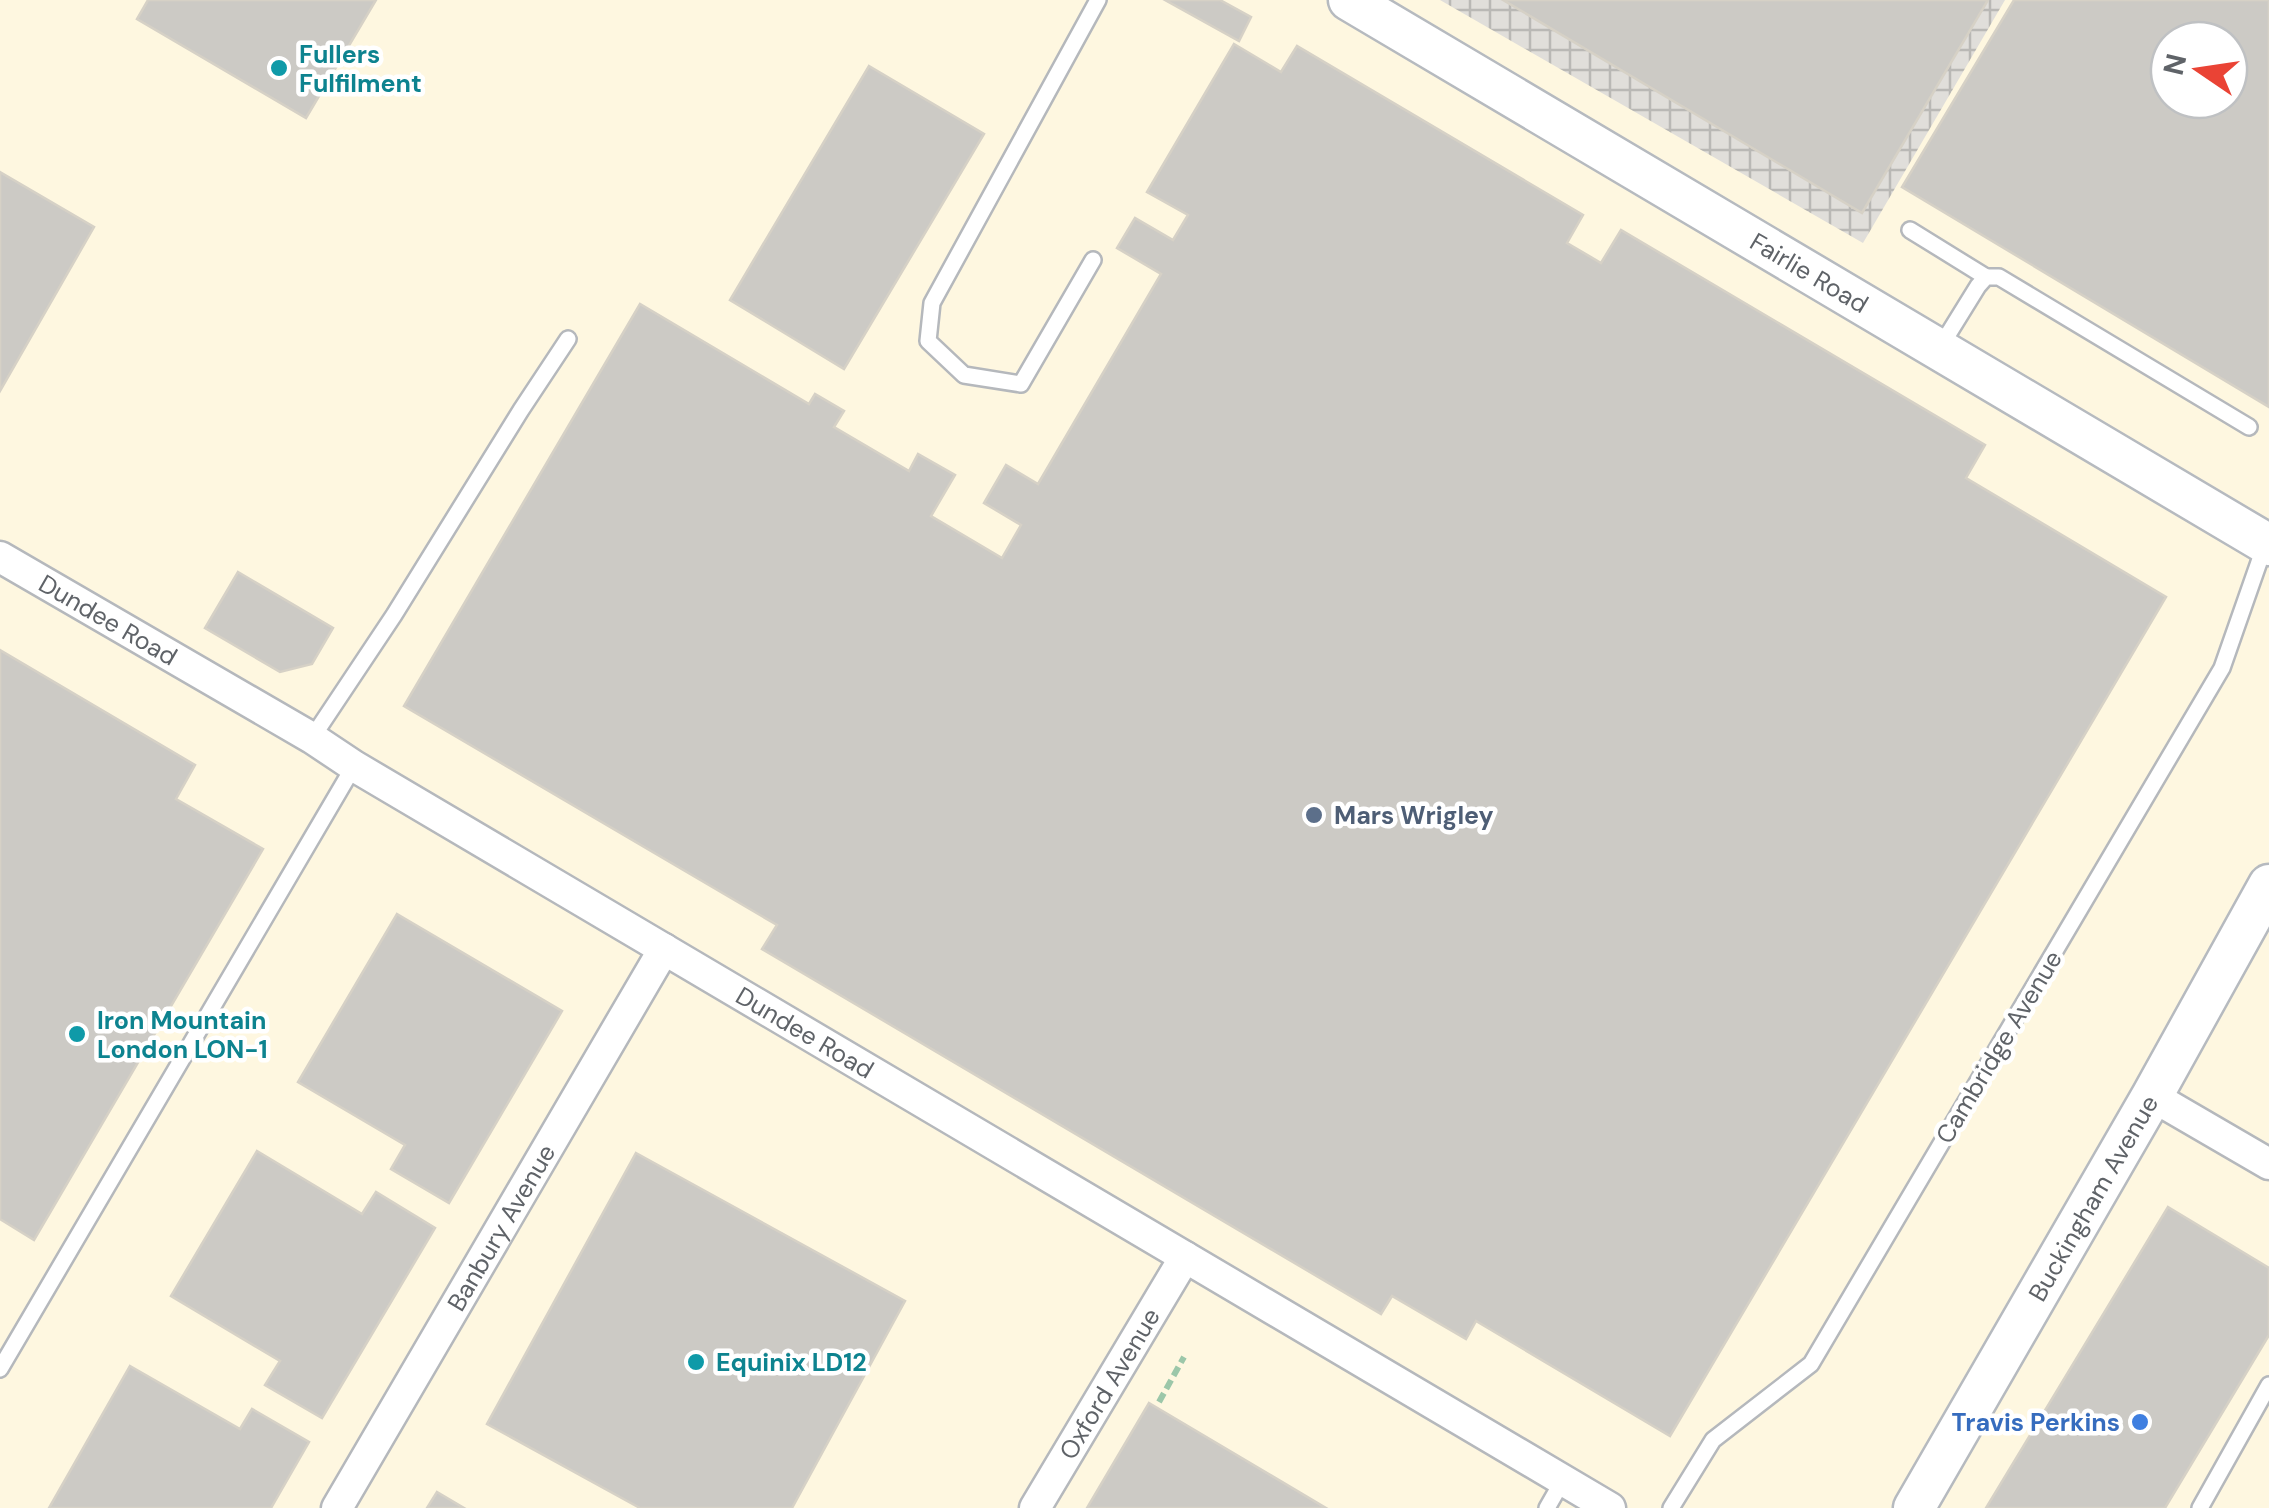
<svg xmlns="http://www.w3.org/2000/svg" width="2269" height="1508" font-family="'DM Sans',sans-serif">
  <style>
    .commercial { fill: #fef7e0; fill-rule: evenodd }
    .industrial { fill: url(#industrial-grid) }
    .building { fill: #cccac5; stroke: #d6d1c6; stroke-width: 2.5; fill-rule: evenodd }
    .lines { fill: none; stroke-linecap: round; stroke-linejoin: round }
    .lane-casing { stroke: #b5b8bc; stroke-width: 20 }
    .street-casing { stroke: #b5b8bc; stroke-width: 35 }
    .secondary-casing { stroke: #b6babf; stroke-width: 45 }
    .path { stroke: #9cc7a9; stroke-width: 6; stroke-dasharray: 10 5; stroke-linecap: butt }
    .lane { stroke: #fff; stroke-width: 15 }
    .street { stroke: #fff; stroke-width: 30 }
    .secondary { stroke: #fff; stroke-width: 40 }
    .culture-dot { fill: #0f9aa8; stroke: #fff; stroke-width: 4 }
    .service-dot { fill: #5c6f8a; stroke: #fff; stroke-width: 4 }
    .shop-dot { fill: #3f7fe0; stroke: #fff; stroke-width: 4 }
    .labels { text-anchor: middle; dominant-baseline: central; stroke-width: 9; stroke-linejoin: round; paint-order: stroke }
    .culture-label { font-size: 25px; font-weight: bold; fill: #0d838f; stroke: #fff; text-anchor: start }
    .street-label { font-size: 25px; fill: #5f6368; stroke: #fff }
    .service-label { font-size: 25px; font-weight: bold; fill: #4e5e75; stroke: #fff; text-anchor: start }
    .shop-label { font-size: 25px; font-weight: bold; fill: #366cbe; stroke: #fff; text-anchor: end }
  </style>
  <defs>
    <pattern id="industrial-grid" width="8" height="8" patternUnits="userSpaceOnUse" patternTransform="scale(2.5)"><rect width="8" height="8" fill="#e0deda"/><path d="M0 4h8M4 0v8" fill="none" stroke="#b9b8b5"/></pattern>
  </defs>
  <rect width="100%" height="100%" fill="#f1efe8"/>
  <path class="commercial" d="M0,0h2269v1508h-2269zM2169,40h60v60h-60z"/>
  <polygon class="industrial" points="1440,0 2005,0 1863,243"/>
  <g class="building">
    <polygon points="148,0 376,0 306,118 137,19"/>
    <polygon points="1165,0 1220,0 1251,17 1239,41"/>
    <polygon points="1503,0 1988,0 1862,213"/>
    <path d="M2014,0h255v407l-367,-220zM2169,40h60v60h-60z"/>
    <polygon points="1234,44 1281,72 1297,46 1583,215 1567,243 1601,263 1621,230 1985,445 1966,478 2166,597 1670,1436 1476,1321 1466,1339 1392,1296 1381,1314 762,949 777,925 404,706 640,304 809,404 815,394 844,411 834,427 909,471 918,454 955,475 931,516 1002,558 1021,525 984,503 1006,465 1038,484 1161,274 1117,248 1135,218 1173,240 1188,215 1147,192"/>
    <polygon points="869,66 984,134 844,369 730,300"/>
    <polygon points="0,172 94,227 0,391"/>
    <polygon points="238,572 333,628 312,664 280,672 205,628"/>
    <polygon points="0,650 195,765 176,799 263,849 34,1240 0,1219"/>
    <polygon points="397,914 562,1011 449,1203 391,1169 405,1145 298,1082"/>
    <polygon points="257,1151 362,1214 376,1192 435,1228 322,1418 265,1385 280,1361 171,1296"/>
    <polygon points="636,1153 905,1301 792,1508 640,1508 487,1424"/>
    <polygon points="2168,1207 2269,1268 2269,1335 2165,1508 1986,1508"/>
    <polygon points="130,1366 240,1429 252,1409 309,1442 271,1508 49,1508"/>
    <polygon points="1149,1403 1326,1508 1087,1508"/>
    <polygon points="437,1492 464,1508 427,1508"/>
  </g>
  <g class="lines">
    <g class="lane-casing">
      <g id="lane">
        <polyline points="1910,230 1986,277"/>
        <polyline points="1093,260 1021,384 964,375 928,341 932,303 1098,0"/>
        <polyline points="1939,349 1978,286 1986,277 1999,277 2249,427"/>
        <polyline points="312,738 394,615 521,410 568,339"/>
        <polyline points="0,1369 354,766"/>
        <polyline points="1547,1508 1563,1480"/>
        <polyline points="1671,1508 1713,1440 1811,1364 2222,668 2265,545"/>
        <polyline points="2200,1508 2269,1385"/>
      </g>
    </g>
    <g class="street-casing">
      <g id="street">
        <path id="s1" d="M0,557l312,181 42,28 1256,742"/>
        <polyline points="2152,1096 2269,1164"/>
        <path id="s2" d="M337,1508l327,-559"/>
        <path id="s3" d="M1035,1508l150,-251"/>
      </g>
    </g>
    <g class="secondary-casing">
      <g id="secondary">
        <path id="s4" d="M1349,0l920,545"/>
        <path id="s5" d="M1914,1508l238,-412 117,-211"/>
      </g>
    </g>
    <polyline class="path" points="1159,1402 1184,1357"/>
    <use href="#lane" class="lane"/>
    <use href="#street" class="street"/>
    <use href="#secondary" class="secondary"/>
  </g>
  <g class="culture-dot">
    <circle cx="279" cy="68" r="10"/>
    <circle cx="77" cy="1034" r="10"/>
    <circle cx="696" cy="1362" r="10"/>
  </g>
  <circle class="service-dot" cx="1314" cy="815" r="10"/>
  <circle class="shop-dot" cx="2140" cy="1422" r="10"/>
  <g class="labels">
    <g class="culture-label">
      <text x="299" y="54">Fullers<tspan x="299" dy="29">Fulfilment</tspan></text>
      <text x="97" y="1020">Iron Mountain<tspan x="97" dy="29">London LON-1</tspan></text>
      <text x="716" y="1362">Equinix LD12</text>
    </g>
    <g class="street-label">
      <text stroke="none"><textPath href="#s4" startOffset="535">Fairlie Road</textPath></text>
      <text stroke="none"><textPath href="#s1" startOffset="125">Dundee Road</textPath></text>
      <text stroke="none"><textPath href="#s1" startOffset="935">Dundee Road</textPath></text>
      <text transform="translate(1999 1047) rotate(-59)">Cambridge Avenue</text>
      <text stroke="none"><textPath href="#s5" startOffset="358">Buckingham Avenue</textPath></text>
      <text stroke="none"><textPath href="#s2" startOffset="325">Banbury Avenue</textPath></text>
      <text stroke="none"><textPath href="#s3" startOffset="145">Oxford Avenue</textPath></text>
    </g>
    <g class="service-label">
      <text x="1334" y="815">Mars Wrigley</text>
    </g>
    <g class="shop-label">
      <text x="2120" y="1422">Travis Perkins</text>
    </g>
  </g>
  <g transform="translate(2199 70) rotate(283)"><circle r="48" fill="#ffffff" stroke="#bfc1c3" stroke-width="2.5"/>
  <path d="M0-8L18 38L0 25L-18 38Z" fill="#ea4335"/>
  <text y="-15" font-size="28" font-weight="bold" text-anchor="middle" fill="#5f6368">N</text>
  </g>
</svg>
